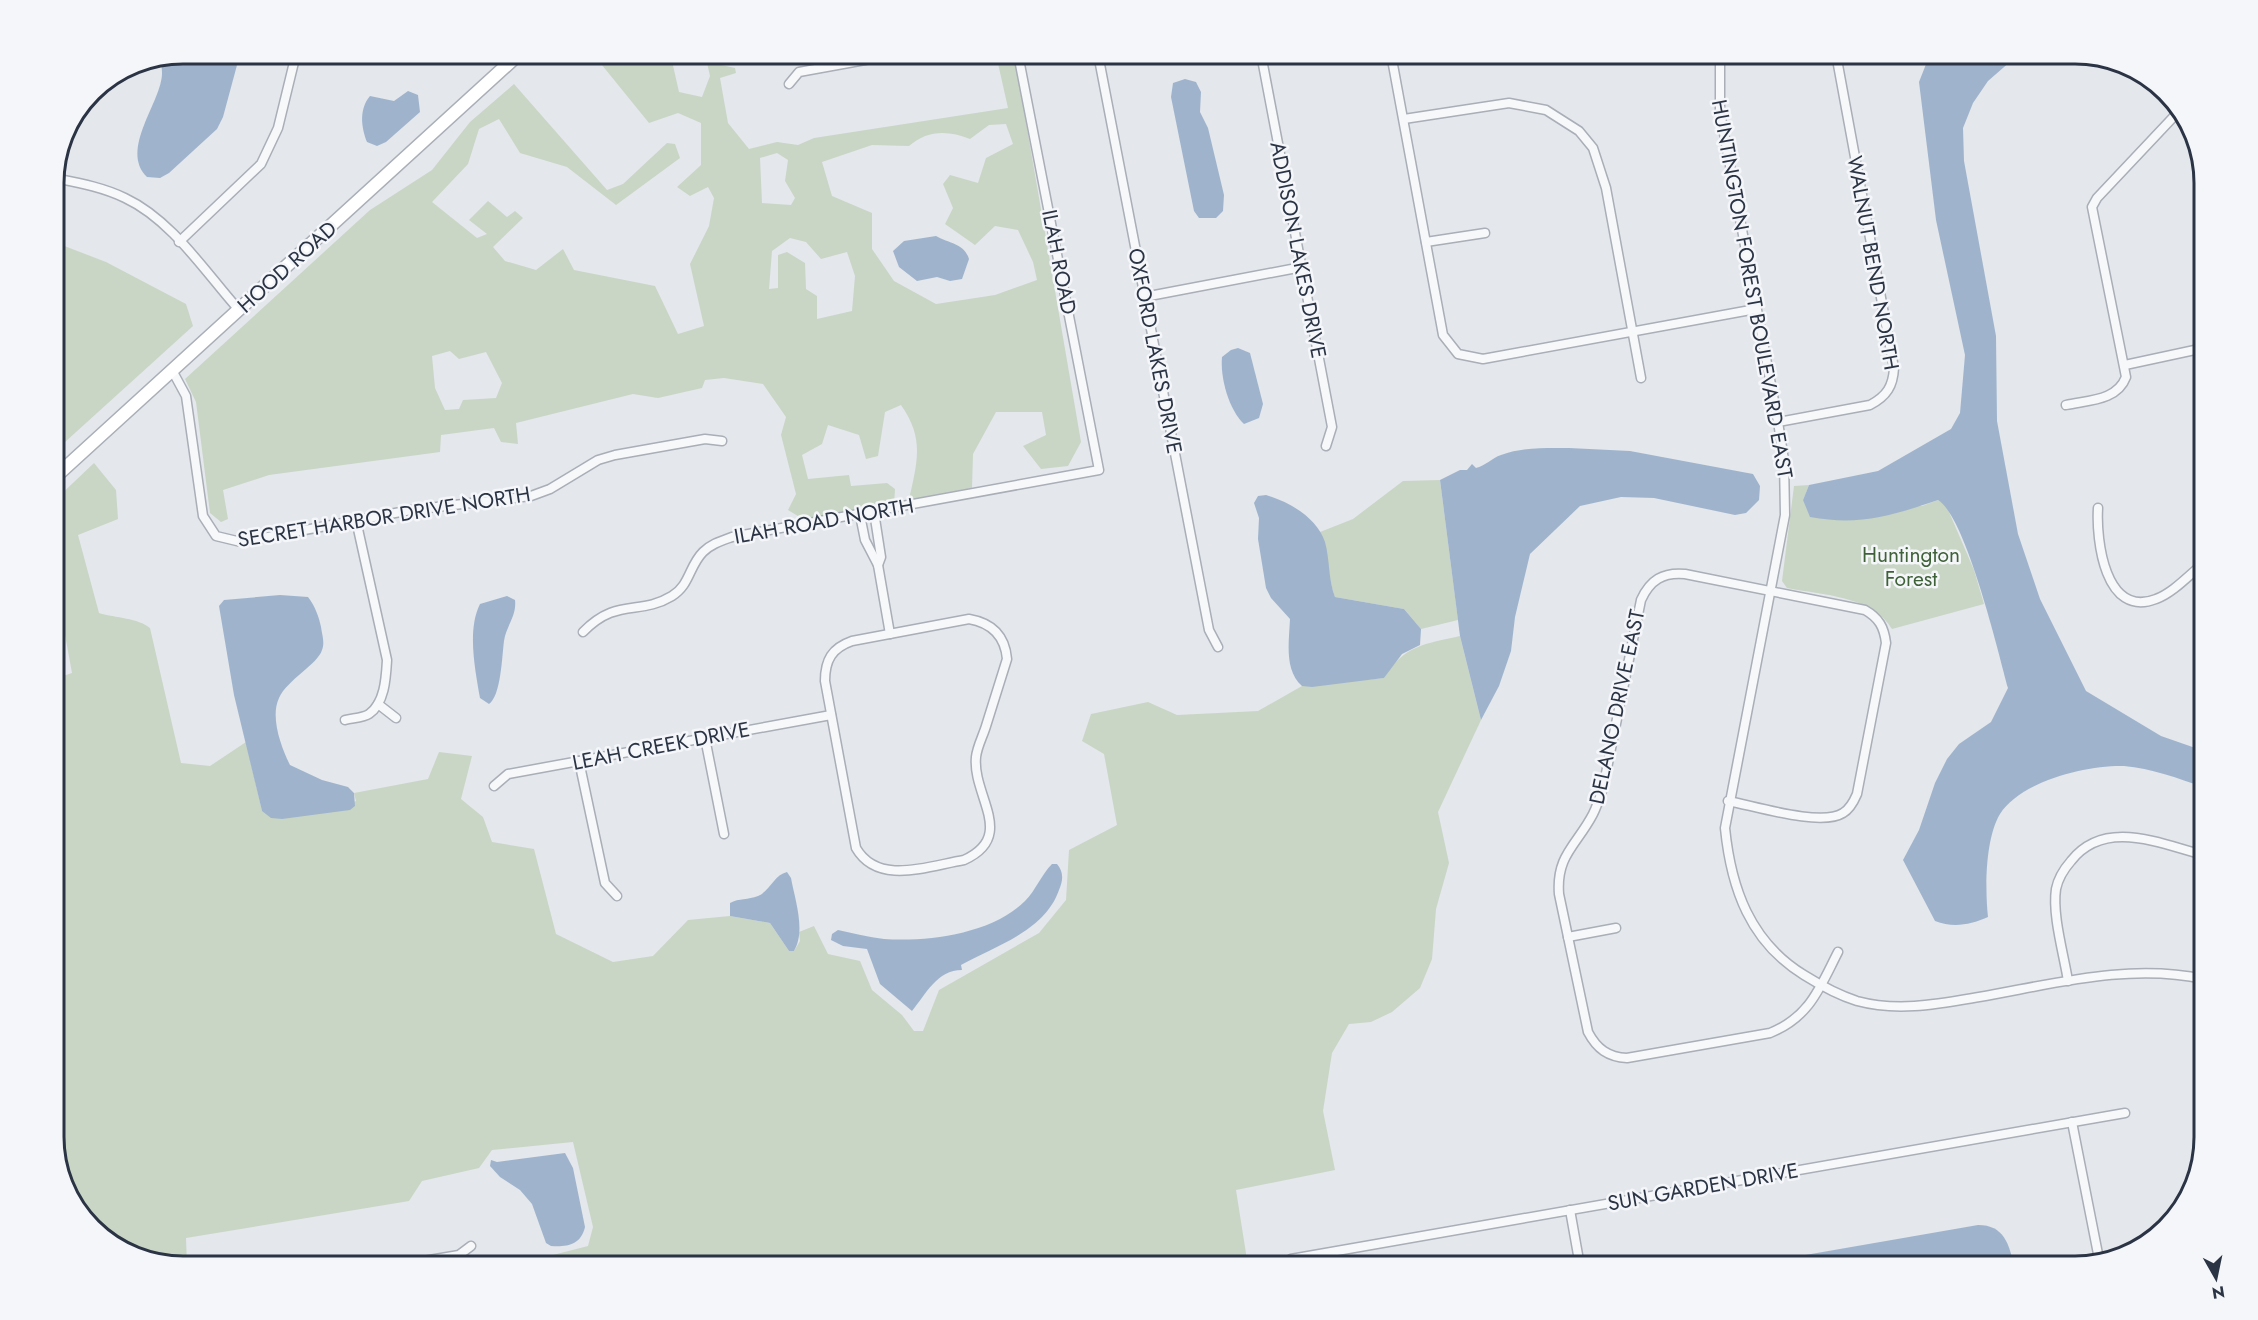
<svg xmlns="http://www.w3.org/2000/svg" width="2258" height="1320" font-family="Jost,sans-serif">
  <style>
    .green { fill: #c9d6c5; fill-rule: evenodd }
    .water { fill: #9fb4cc }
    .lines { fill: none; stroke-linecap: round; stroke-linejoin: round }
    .street-casing { stroke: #a9aeb7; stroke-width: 11 }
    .secondary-casing { stroke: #a9aeb7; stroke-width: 15 }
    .street { stroke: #f7f8fa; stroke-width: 8 }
    .secondary { stroke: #fff; stroke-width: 12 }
    .labels { text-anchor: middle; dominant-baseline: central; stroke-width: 5; stroke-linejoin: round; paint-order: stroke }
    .street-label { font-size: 21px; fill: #2b3445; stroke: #f4f6f9 }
    .park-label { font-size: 21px; fill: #3f6138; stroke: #f4f6f9 }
    .rim { fill: none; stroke: #2b3445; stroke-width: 3 }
  </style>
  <rect width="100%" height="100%" fill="#e4e7ec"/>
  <g class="green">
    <path d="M593,54h93l-14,7 7,31 23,5 8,-21 -5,-22h10l2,10 18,4 1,5 -16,5 8,45 21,26 28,-7 21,3 16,-7 194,-30 -11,-49 8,-1 11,6 65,378 -13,24 -27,3 -18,-23 23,-11 -4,-23h-46l-23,42 -1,34 -63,12c8,-38 16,-61 -8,-95l-16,7 -7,44 -12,3 -7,-24 -31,-10 -6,19 -20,11 6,24 41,-4 2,11 36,-3 8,6 -1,16 -91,14 -15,-9 8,-16 -15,-59 5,-18 -23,-33 -39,-6 -19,2 -3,8 -44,10 -25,-4 -117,29 2,21 -17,-2 -7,-14 -53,7 -1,17 -171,23 -46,15 5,29 -7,3 -11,-9 -14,-111 -11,-23 185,-169 62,-40 38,-48 44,-38 93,106 16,-6 44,-41 8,1 5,14 -64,47 -49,-38 -47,-14 -21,-34 -20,10 -11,35 -36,38 45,36 10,-4 -18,-14 19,-19 19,16 8,-6 8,7 -30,29 12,14 31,9 27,-21 11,21 81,16 23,48 26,-8 -14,-62 19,-38 5,-28 -6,-11 -18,9 -13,-9 24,-22v-42l-23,-10 -29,10zM1006,124l7,20 -27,14 -8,25 -28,-8 -7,9 10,24 -8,16 30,21 20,-19 23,4 15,32 4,18 -42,15 -59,9 -42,-23 -22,-32v-36l-40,-17 -10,-34 50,-17 37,1c18,-16 39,-16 61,-7l19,-14zM777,153l11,7 -3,21 10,17 -4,7 -29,-2 -2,-45zM790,238l16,4 15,17 26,-7 8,24 -3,35 -35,8v-23l-11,-7 -1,-26 -18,-11 -9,3v33l-9,1 3,-38zM450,351l9,8 27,-7 16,31 -6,15 -33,2 -4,9 -14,1 -10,-22 -3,-32z"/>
    <polygon points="54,242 106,262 186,304 193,326 54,452"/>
    <path d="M94,463l22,27 2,29 -40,16 21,78c17,5 39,5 51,15l31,135 29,3 36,-24 16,69c40,6 57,6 94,-10l-2,-8 74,-14 11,-27 33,4 -11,43 22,18 9,25 42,7 22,85 57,28 40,-6 35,-36 42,-4 40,7 19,28h5l6,-10 -1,-9 15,-6 14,28 32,7 12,29 30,25 12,16h9l16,-41 100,-57 27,-33 3,-50 48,-25 -13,-71 -22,-13 9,-27 57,-12 29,13 81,-4 44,-25 82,-8c20,-33 41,-34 76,-42l21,84 -43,92 11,51 -13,46 -4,50 -12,29 -28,24 -21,10 -22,2 -17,29 -9,58 12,59 -99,20 12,76h-710l7,-9 43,-11 5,-19 -20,-85 -81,8 -13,18 -57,13 -13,20 -223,37 1,28 -68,-17 -47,-48 -18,-56v-466l18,-6 -18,-98v-74z"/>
    <path d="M1440,480l18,140 -37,9 -17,-20 -69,-12c-8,-21 -6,-45 -15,-65l33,-13 50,-38z"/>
    <path d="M1809,485l-6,15 119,6 16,-6 8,5 28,65 10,34 -92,25c-19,-33 -70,-34 -105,-41l-5,-7 12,-95z"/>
  </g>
  <g class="water">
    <path d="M184,54h56l-17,63 -6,12 -48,44 -9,5 -13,-1c-28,-28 15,-75 15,-104 0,-5 -1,-10 -2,-14z"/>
    <path d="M1930,54h89l-31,27 -15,22 -10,25 1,33 32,175 1,85 21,113 22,65 46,92 75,45 43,15v36c-25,-8 -53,-19 -80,-21 -37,-1 -103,15 -124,48 -15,25 -15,75 -12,103 -18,8 -35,11 -53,4l-32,-61 16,-30 16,-47 12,-24 12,-15 32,-22 17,-34c-10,-37 -42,-171 -70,-188 -47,16 -79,26 -128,17l-7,-17 6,-15 69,-14 73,-42 9,-16 5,-58 -29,-135 -17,-138z"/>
    <polygon points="1185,79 1196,82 1201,92 1200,112 1208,128 1224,195 1223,211 1216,218 1199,218 1194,211 1171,97 1173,83"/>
    <path d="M408,91l10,4 2,17 -34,30 -9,4 -10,-4c-6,-15 -8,-33 3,-46l24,5z"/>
    <path d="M936,236c14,8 28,7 33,23l-7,20 -12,2 -13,-4 -20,4 -18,-14 -6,-16 11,-10z"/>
    <path d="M1238,348l12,5 13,51 -4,14 -15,6c-15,-14 -24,-46 -22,-67l9,-7z"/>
    <path d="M1569,448l61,3 123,23 7,12 -1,14 -13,13 -11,2 -81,-17 -33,-1 -41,9 -50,48 -15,63 -4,34 -12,35 -18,34 -21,-84 -20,-156 20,-10h7l5,-6 4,4c9,-2 16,-10 25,-13 22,-8 45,-7 68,-7z"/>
    <path d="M1266,495c24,7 51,23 59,47 5,18 3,37 10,55l69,12 17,20 -1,16 -18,9 -18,24 -72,9 -10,-1c-18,-16 -13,-44 -12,-67l-19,-21 -5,-10 -8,-49 1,-21 -5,-15 4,-7z"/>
    <path d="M280,595l28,2c7,9 11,20 13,30 1,8 4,15 1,23 -4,14 -35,30 -43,48 -9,19 2,49 11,67l32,15 26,7 6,6 1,13 -5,4 -68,9 -11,-1 -9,-7 -28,-116 -15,-89 5,-6z"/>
    <path d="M507,596l8,4c2,16 -9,26 -11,41 -2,15 -3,55 -15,63l-9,-6c-5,-29 -13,-68 0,-94z"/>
    <path d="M1052,864h5c7,8 6,17 2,26 -14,41 -64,56 -98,75l1,5c-25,0 -36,24 -50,41l-32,-27 -13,-35 -24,-3 -12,-6 1,-6 6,-4c15,3 30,7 46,9 44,3 108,-5 141,-38 11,-11 16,-26 27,-37z"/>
    <path d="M787,872l4,6c4,22 15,53 3,73h-5l-19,-28 -40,-7v-13c9,-5 18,-3 28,-7 12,-5 16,-21 29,-24z"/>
    <path d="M565,1153l8,15 12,59c-4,18 -18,20 -34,19l-5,-3 -14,-39 -12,-14 -20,-13 -10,-11 1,-6 6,2z"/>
    <path d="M1978,1225c26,0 31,19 36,41h-272z"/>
  </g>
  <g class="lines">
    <g class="street-casing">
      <g id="street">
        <polyline points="1098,54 1209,630 1218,647"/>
        <polyline points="1261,54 1332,427 1326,446"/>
        <polyline points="1391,54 1443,335 1458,354 1483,359 1756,309"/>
        <path d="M1720,54v58l58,310 6,38 1,55 -60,313c6,60 25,114 79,147 16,10 34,20 53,26 41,11 81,3 122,-4 75,-13 149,-34 225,-18"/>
        <polyline points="789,84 799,72 898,54"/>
        <polyline points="1404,119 1509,103 1546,110 1579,131 1593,148 1606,188 1641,378"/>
        <path d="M54,178c25,5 48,9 71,20 47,22 80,74 114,112"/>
        <polyline points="179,242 261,164 278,128 296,54"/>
        <polyline points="1426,242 1485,233"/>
        <polyline points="1144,297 1302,267"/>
        <polyline points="2125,365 2204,348"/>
        <polyline points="173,372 186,396 203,516 216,536 241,542 411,510 531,496 550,489 598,460 615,455 705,439 722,441"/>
        <path d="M2066,405c22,-5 51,-4 60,-28l-34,-170 5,-9 83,-88"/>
        <path d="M1778,422l92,-17c17,-9 23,-19 24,-37l-58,-314"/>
        <path d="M2098,508c-2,32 7,111 58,91 17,-6 34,-25 48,-36"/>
        <polyline points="874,512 881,557 878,565"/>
        <polyline points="860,515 865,540 878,565 890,634"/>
        <path d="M969,619c23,4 36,17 38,40 -7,23 -14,45 -21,67 -3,10 -9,21 -10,31 -4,39 41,79 -12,103 -36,6 -86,26 -108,-12l-31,-167c0,-21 7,-33 27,-40z"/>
        <path d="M583,632c34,-35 56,-16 89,-36 18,-11 17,-30 31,-44 8,-8 18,-11 29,-15l367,-67 -81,-416"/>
        <polyline points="378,704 396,718"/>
        <path d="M345,720c7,-2 18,-2 24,-6 16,-11 17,-37 18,-54l-31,-140"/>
        <polyline points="705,738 724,834"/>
        <polyline points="579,761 605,883 617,896"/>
        <polyline points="494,786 508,774 831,715"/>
        <path d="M1728,801c27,5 93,26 115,12 7,-4 11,-12 14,-19l29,-151c-2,-16 -7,-25 -21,-33l-180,-36c-22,-2 -35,6 -44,26l-38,188c-3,9 -6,18 -10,26 -16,31 -37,41 -34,80l29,138c9,17 20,25 39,26l143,-25c40,-16 50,-46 68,-81"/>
        <polyline points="1568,937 1616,928"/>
        <path d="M2068,981c-4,-26 -16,-66 -12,-92 2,-10 8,-20 15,-28 34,-43 89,-17 133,-6"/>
        <polyline points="2072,1122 2099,1259"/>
        <polyline points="1570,1210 1580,1266"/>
        <polyline points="394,1266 459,1255 471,1246"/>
        <polyline points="1283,1266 1291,1259 2125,1113"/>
      </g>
    </g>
    <g class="secondary-casing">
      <polyline id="secondary" points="54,478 519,54"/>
    </g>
    <use href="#street" class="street"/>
    <use href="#secondary" class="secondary"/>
  </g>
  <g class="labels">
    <g class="street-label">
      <text transform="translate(1298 250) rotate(79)">ADDISON LAKES DRIVE</text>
      <text transform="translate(1059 262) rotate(79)">ILAH ROAD</text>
      <text transform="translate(1873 263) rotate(80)">WALNUT BEND NORTH</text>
      <text transform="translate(287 267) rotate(-42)">HOOD ROAD</text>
      <text transform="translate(1752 289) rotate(80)">HUNTINGTON FOREST BOULEVARD EAST</text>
      <text transform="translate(1155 351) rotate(79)">OXFORD LAKES DRIVE</text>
      <text transform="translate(384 517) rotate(-9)">SECRET HARBOR DRIVE NORTH</text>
      <text transform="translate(824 521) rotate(-10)">ILAH ROAD NORTH</text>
      <text transform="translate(1617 707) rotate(-78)">DELANO DRIVE EAST</text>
      <text transform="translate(661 746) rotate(-11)">LEAH CREEK DRIVE</text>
      <text transform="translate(1703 1187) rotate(-10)">SUN GARDEN DRIVE</text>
    </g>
    <g class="park-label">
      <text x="1911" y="555">Huntington<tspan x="1911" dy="24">Forest</tspan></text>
    </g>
  </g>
  <path d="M0 0H2258V1320H0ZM183 64H2075A119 119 0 0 1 2194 183V1137A119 119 0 0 1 2075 1256H183A119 119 0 0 1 64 1137V183A119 119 0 0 1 183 64Z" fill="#f4f6f9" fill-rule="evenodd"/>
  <path class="rim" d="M183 64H2075A119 119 0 0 1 2194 183V1137A119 119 0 0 1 2075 1256H183A119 119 0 0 1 64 1137V183A119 119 0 0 1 183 64Z"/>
  <g transform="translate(2216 1278) rotate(171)" stroke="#f4f6f9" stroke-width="4.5" paint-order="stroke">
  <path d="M0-4.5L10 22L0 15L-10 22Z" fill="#2b3445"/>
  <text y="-9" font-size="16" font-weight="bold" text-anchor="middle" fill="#2b3445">N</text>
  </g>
</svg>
